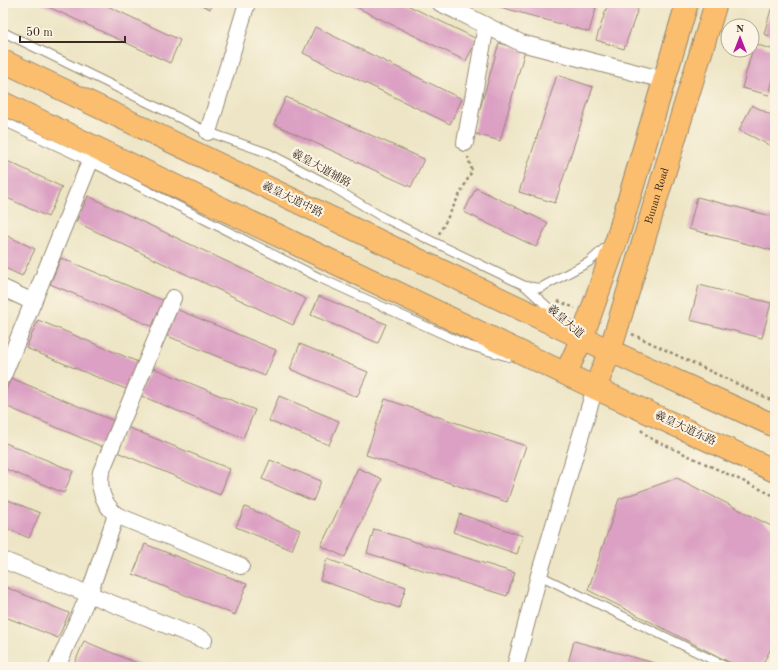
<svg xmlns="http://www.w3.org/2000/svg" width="778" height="670" font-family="'Old Standard TT','Noto Serif SC',serif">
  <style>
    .building { fill: #dba0c3 }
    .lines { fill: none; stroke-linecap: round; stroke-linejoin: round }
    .lane-casing { stroke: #948872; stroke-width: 10 }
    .street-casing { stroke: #948872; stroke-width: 18 }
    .primary-casing { stroke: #948872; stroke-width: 24 }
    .path { stroke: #948872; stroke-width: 2.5; stroke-dasharray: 3 3; stroke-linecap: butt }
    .lane { stroke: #fff; stroke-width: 8 }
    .street { stroke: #fff; stroke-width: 16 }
    .primary { stroke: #fbbd6e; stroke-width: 22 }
    .labels { text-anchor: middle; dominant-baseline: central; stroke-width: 4; stroke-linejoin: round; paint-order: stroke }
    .street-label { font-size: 11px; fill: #3b2a1e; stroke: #fcf5e5 }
  </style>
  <rect width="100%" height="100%" fill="#fcf5e5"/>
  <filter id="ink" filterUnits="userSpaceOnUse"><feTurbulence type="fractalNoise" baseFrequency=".025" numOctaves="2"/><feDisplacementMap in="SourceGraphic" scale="8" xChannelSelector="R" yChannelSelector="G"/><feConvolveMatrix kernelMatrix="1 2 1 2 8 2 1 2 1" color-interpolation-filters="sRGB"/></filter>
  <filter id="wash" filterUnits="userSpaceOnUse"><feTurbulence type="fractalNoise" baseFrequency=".012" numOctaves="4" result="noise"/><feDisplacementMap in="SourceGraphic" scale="16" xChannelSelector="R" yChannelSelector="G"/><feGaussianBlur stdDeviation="0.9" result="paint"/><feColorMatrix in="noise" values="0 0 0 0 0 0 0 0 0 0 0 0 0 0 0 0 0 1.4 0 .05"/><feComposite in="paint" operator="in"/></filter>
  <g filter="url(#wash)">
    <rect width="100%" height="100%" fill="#ede5c5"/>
    <g id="blocks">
      <g class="building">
        <polygon points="40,3 101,3 180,40 170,63"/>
        <polygon points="197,3 213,3 210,9"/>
        <polygon points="348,3 403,3 477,39 466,61"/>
        <polygon points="486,3 577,3 596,8 589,32"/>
        <polygon points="608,3 640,3 624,49 596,40"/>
        <polygon points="772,6 775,7 775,38 764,34"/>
        <polygon points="315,27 462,99 450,124 303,53"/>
        <polygon points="499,43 525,50 500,141 473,133"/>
        <polygon points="754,44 775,50 775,71 769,95 742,88"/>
        <polygon points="557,75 593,87 555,203 519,192"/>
        <polygon points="286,97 424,159 411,187 274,124"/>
        <polygon points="752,105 775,117 775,148 739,130"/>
        <polygon points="3,159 62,187 48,217 3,196"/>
        <polygon points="476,188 548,223 536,247 464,212"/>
        <polygon points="88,196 306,299 293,325 76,222"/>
        <polygon points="697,197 775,217 775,251 689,229"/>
        <polygon points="3,234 35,249 22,276 3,267"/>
        <polygon points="61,258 167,302 156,328 50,284"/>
        <polygon points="699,285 771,303 762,338 690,320"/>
        <polygon points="319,296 386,324 378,343 311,315"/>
        <polygon points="176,309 276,350 265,376 165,335"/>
        <polygon points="38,320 138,362 126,389 26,348"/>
        <polygon points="300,344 368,372 357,397 290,369"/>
        <polygon points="151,367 255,410 243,438 139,395"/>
        <polygon points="11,378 114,421 103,447 3,405 3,398"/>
        <polygon points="279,396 339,421 329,445 269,421"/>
        <polygon points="385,399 526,446 507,502 366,455"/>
        <polygon points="127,427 230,469 220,495 117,452"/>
        <polygon points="3,442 73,471 64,493 3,468"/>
        <polygon points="270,460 321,481 313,501 262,479"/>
        <polygon points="358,468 382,479 345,557 321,546"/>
        <polygon points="677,478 775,528 775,641 761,667 739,667 588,590 619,499"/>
        <polygon points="3,498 40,513 29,538 3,527"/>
        <polygon points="245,507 300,530 292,550 236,527"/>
        <polygon points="460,514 523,536 517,554 453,532"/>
        <polygon points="374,529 515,573 507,596 367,553"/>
        <polygon points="145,544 247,584 235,615 133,574"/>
        <polygon points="327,559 406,587 399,608 320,580"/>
        <polygon points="3,586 69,613 58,638 3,616"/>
        <polygon points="84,641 146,667 73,667"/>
        <polygon points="574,641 669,667 567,667"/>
      </g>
    </g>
  </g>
  <g filter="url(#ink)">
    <use href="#blocks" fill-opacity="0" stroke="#948872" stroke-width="1"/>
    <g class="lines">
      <g class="lane-casing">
        <g id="lane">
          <polyline points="3,32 208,132 268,153 326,183 382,217 525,286 540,288 589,262 608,245"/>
          <polyline points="3,121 89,161 320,278 467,345 509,357"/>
          <polyline points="525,286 562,320"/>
          <polyline points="539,575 727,667"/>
        </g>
      </g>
      <g class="street-casing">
        <g id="street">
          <polyline points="440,3 457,11"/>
          <polyline points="459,3 457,11 521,43 664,80"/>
          <polyline points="208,132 247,3"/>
          <polyline points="465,143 486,26"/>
          <polyline points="3,288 33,302"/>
          <polyline points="3,376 96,147"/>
          <path d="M116,515c-13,-12 -18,-25 -15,-43l72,-174"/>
          <polyline points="3,560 204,640"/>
          <polyline points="57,667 89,594 116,515 241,566"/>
          <polyline points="515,667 539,575 595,388"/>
        </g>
      </g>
      <g class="primary-casing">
        <g id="primary">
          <polyline points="3,61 582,338 775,426"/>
          <polyline points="3,103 595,388 775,471"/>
          <polyline points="566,373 582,338 618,236 687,3"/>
          <path id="s1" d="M595,388l15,-37 106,-348"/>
        </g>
      </g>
      <g class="path">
        <polyline points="439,234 472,171 468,157"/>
        <polyline points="558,301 575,308"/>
        <polyline points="632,334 775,402"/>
        <polyline points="641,430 650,438 775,496"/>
      </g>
      <use href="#lane" class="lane"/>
      <use href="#street" class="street"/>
      <use href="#primary" class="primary"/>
    </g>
  </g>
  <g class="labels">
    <g class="street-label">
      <text transform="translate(321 169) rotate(29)">羲皇大道辅路</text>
      <text stroke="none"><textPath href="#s1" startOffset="202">Bunan Road</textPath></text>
      <text transform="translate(292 200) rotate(26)">羲皇大道中路</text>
      <text transform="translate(565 322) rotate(41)">羲皇大道</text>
      <text transform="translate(685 429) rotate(25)">羲皇大道东路</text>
    </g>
  </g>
  <rect width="778" height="670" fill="none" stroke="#fcf5e5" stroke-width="16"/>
  <g transform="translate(740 38)"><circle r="19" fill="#fcf5e5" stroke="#afa495"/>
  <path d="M0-3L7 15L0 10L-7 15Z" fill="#b5179e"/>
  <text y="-6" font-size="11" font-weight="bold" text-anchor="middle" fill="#3b2a1e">N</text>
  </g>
  <path d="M20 36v6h105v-6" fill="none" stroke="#3b2a1e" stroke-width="2"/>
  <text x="26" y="36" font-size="12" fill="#3b2a1e" stroke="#fcf5e5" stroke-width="3" paint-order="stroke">50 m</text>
</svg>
